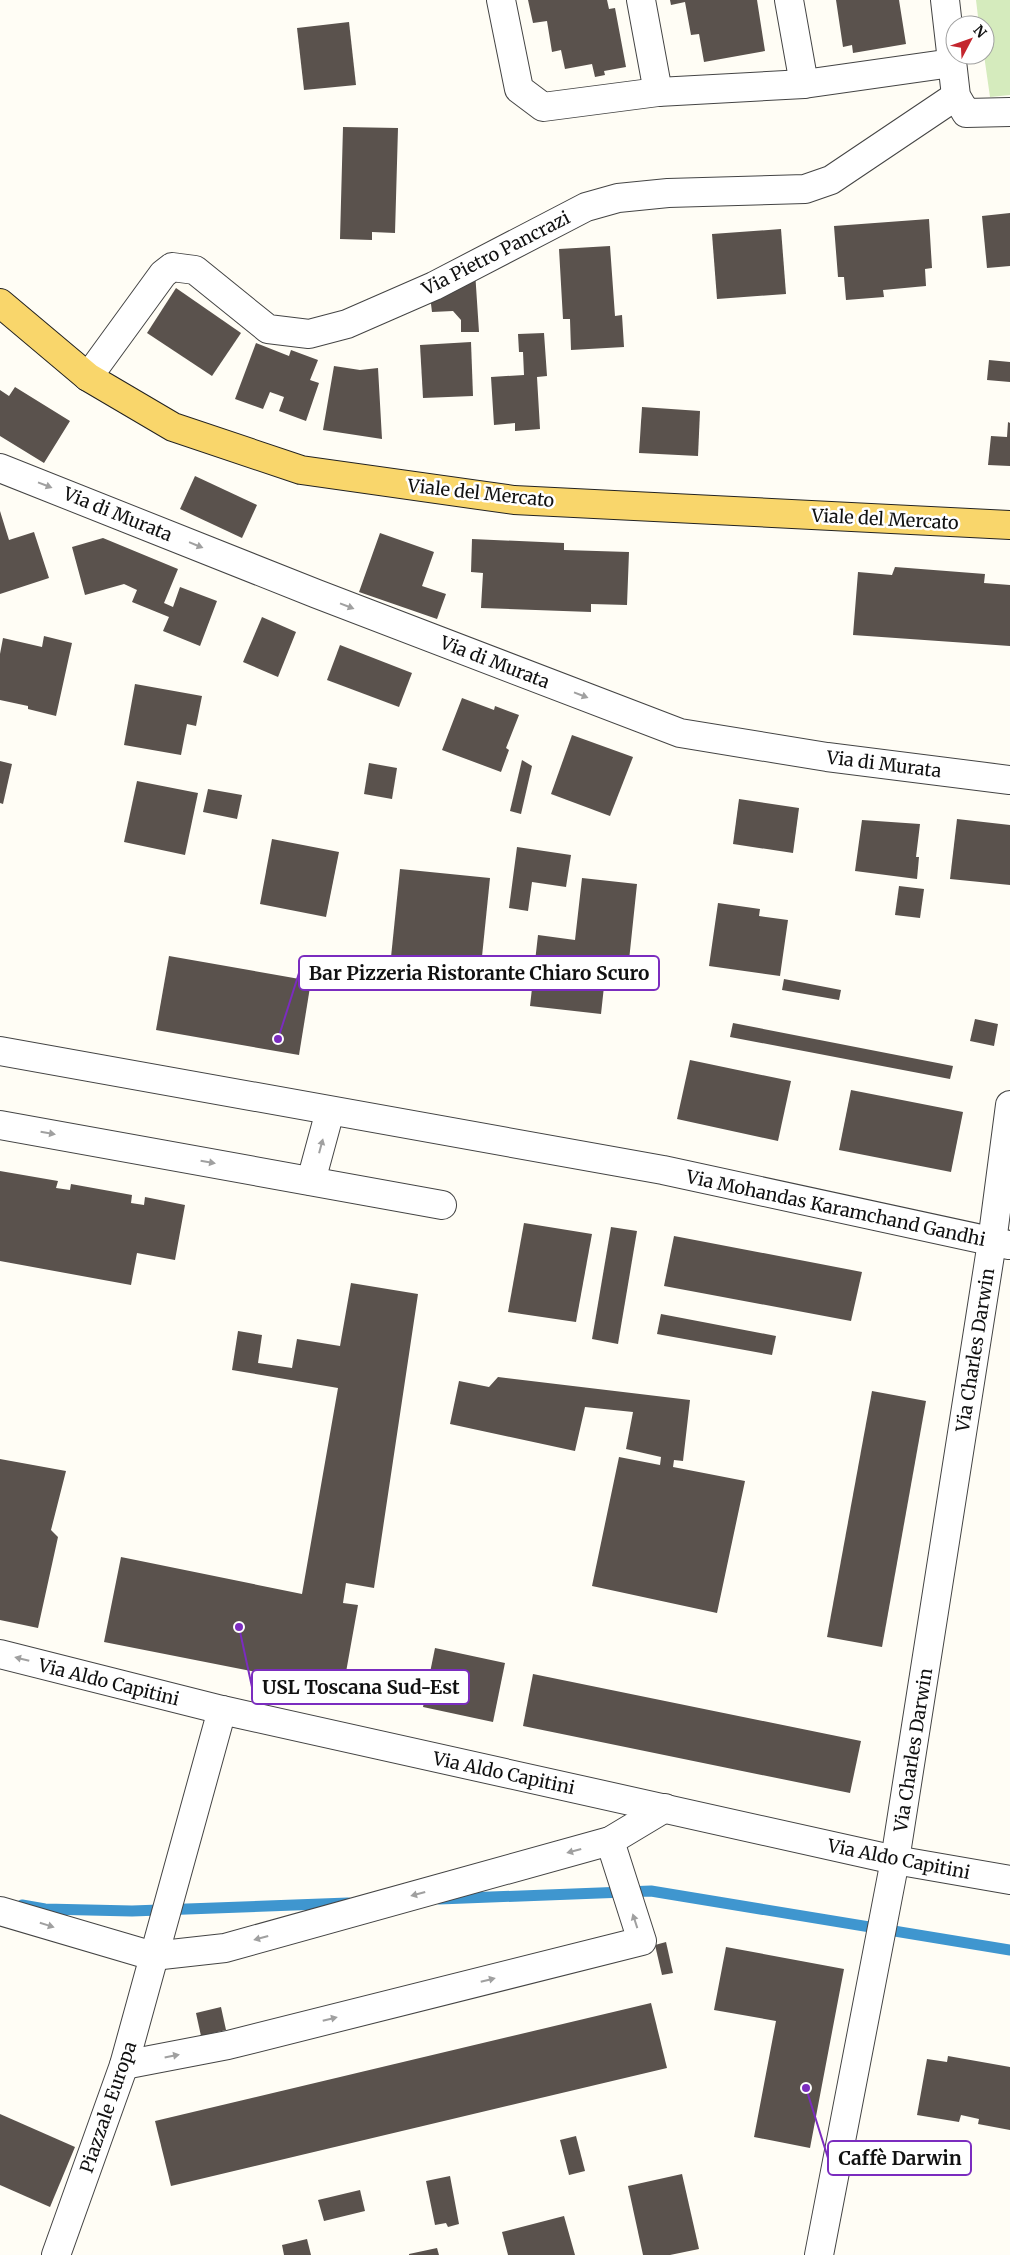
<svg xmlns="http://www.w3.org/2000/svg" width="1010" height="2255" font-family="Merriweather,serif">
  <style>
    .green { fill: #d5ebbd }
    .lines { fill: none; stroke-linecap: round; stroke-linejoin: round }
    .stream { stroke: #3f96cf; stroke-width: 11 }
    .building { fill: #5a524d }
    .minor-casing { stroke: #444; stroke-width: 30 }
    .major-casing { stroke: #222; stroke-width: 30 }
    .minor { stroke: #fff; stroke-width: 28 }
    .major { stroke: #f9d66b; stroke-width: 28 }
    .oneway { fill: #a0a0a0 }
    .labels { text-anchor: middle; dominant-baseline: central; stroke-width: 5; stroke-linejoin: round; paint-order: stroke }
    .street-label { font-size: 18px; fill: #111; stroke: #fff }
    .leader { fill: none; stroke: #7b2cbf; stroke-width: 2 }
    .callout-dot { fill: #7b2cbf; stroke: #fff; stroke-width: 2 }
    .callout { fill: #fff; stroke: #7b2cbf; stroke-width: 2 }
    .callout-label { font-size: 19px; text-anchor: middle; font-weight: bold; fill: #111 }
  </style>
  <rect width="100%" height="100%" fill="#fffdf5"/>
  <polygon class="green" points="976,0 1010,0 1010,95 990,97 984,55 985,25 979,25"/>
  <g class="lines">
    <g class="stream">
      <polyline points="439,1899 651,1891 1010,1950"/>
      <polyline points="22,1905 45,1909 132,1911 348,1903"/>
    </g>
  </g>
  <g class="building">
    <polygon points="528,0 607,0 609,9 615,8 626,67 604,71 605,75 595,77 592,64 565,69 561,50 552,52 547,21 533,23"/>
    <polygon points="670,0 757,0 765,51 704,62 699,34 691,35 685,2 671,5"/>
    <polygon points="836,0 899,0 906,44 853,53 852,45 843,47"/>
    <polygon points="349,22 356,85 304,90 297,28"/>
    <polygon points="343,127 398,128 395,233 372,232 372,240 340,239"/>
    <polygon points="1010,213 1010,266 987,268 982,216"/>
    <polygon points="929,219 932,268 925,269 926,286 883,290 884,297 846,300 844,277 838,277 834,226"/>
    <polygon points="781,229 786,294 717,299 712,234"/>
    <polygon points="610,246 615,316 622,315 624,347 571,350 570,319 563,319 559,249"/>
    <polygon points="475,271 479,332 461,332 461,320 453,311 432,312 430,296"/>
    <polygon points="176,288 241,333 212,376 147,333"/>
    <polygon points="544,333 547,376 537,377 540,429 515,431 515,423 494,425 491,377 524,375 523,352 519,352 518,334"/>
    <polygon points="471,342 473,396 423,398 420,345"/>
    <polygon points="256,343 289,356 291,350 318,360 310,380 319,383 306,421 279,411 284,397 270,392 263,409 235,399"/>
    <polygon points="989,360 1010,362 1010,382 987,380"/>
    <polygon points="334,366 360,370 378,368 382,439 323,430"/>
    <polygon points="15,387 70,421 44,463 0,436 0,390 9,396"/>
    <polygon points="642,407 700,411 698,456 639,453"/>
    <polygon points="1008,422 1010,423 1010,466 988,465 991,436 1007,437"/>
    <polygon points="195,476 257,505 242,538 180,509"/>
    <polygon points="0,511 9,540 34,532 49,578 0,594"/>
    <polygon points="380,533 434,552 422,586 446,594 437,619 359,592"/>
    <polygon points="103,538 178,569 164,603 173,607 180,587 217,601 200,646 163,631 169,617 132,602 137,590 124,584 85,595 72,547"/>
    <polygon points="472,539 564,543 564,550 629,552 627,605 591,604 591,612 481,608 483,573 471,572"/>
    <polygon points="895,567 985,574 984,583 1010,585 1010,646 853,635 858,572 892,575"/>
    <polygon points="262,617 296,632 278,677 243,662"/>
    <polygon points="44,636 72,643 56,716 28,709 28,706 0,700 0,654 3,638 42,647"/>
    <polygon points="340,645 412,673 399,707 327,680"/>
    <polygon points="135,684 202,696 196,726 187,724 181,755 124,745"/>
    <polygon points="462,698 494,710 495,706 519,715 506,748 509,750 501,772 442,750"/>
    <polygon points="572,735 633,757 610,816 551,794"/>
    <polygon points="522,760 532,766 521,814 510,811"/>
    <polygon points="0,761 12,764 3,804 0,803"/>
    <polygon points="369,763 397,768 392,799 364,794"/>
    <polygon points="137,781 198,793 185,855 124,842"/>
    <polygon points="208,789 242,795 237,819 203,812"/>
    <polygon points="739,799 799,808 793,853 733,844"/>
    <polygon points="957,819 1010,825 1010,885 950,879"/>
    <polygon points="862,820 920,824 916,857 919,857 917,879 855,871"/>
    <polygon points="272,839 339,852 326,917 260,904"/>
    <polygon points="517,847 571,855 566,887 532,882 528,911 509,908"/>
    <polygon points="400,869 490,878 480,976 390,967"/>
    <polygon points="582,878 637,884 628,970 606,968 601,1014 530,1006 538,935 575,940"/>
    <polygon points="899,886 924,889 920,918 895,915"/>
    <polygon points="718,903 760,909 759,916 788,920 780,976 709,966"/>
    <polygon points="169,956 311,981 299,1055 156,1030"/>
    <polygon points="784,979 841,990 839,1000 782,990"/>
    <polygon points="975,1019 998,1024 994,1046 970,1041"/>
    <polygon points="733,1023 953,1066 950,1079 730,1037"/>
    <polygon points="690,1060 791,1081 778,1141 677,1119"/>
    <polygon points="851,1090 963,1112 951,1172 839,1150"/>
    <polygon points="0,1171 58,1181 56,1188 70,1190 71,1184 132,1195 131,1203 144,1205 145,1197 185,1205 175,1260 137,1253 131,1285 0,1261"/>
    <polygon points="524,1223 592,1234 576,1322 508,1312"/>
    <polygon points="611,1227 637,1231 618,1344 592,1339"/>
    <polygon points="674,1236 862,1272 851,1321 664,1286"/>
    <polygon points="351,1283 418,1294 374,1588 346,1583 343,1603 358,1605 343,1689 104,1642 121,1557 302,1594 338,1388 232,1370 238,1331 262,1335 258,1363 292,1368 297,1339 340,1346"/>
    <polygon points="661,1314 776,1336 772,1355 657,1334"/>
    <polygon points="498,1377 690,1400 683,1461 674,1460 673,1467 745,1481 717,1613 592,1586 619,1457 660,1465 661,1457 626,1449 633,1412 585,1407 575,1451 450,1424 459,1381 489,1387"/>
    <polygon points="872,1391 926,1401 882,1647 827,1637"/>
    <polygon points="0,1459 66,1471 51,1530 58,1537 38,1628 0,1620"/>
    <polygon points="435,1648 505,1663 493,1722 423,1707"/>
    <polygon points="533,1674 861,1741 850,1793 523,1726"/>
    <polygon points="666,1942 673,1973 662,1975 655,1945"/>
    <polygon points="726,1947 844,1969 810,2148 754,2137 776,2021 714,2010"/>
    <polygon points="651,2003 667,2068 171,2186 155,2121"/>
    <polygon points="221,2007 226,2030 201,2036 196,2013"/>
    <polygon points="948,2056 1010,2067 1010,2130 978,2124 979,2119 961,2115 959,2122 917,2115 927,2059 947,2062"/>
    <polygon points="0,2114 75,2147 50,2207 0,2185"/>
    <polygon points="576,2136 585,2171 569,2175 560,2140"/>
    <polygon points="682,2174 699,2249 670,2255 643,2255 628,2186"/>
    <polygon points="450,2176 459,2224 448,2227 446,2223 435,2225 426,2181"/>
    <polygon points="360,2190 365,2211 324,2221 318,2200"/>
    <polygon points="564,2216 575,2255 508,2255 502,2232"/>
    <polygon points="307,2239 311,2255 284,2255 282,2245"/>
    <polygon points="437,2248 439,2255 409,2255 409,2254"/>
  </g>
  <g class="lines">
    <g class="minor-casing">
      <g id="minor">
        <polyline points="501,0 519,89 543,107 658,92 804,84 952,63"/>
        <polyline points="641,0 658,92"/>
        <polyline points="789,0 804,84"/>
        <polyline points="945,0 956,96 966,113 1010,112"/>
        <polyline points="88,377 163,274 172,267 195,270 268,329 309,334 347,324 434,286 586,207 618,198 668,193 805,189 831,180 956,96"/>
        <polyline points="0,468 317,594 680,733 827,757 1010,780"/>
        <polyline points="0,1051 663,1170 1009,1245"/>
        <polyline points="0,1125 442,1205"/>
        <polyline points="311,1181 330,1111"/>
        <polyline points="0,1654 222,1710 895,1860 1010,1880"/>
        <polyline points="0,1911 153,1956 225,1948 610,1841 665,1808"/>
        <polyline points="124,2065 228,2045 642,1941 610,1841"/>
        <polyline points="56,2255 124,2065 222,1710"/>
        <polyline points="819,2255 895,1860 992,1242 1010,1105"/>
      </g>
    </g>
    <g class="major-casing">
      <polyline id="major" points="0,303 88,377 173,427 301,470 514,500 1010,525"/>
    </g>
    <use href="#minor" class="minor"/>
    <use href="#major" class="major"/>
  </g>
  <defs><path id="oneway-solid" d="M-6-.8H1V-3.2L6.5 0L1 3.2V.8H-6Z" transform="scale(1.25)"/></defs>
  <g class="oneway">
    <use href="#oneway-solid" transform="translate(45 485) rotate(21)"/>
    <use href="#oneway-solid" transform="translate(196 545) rotate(22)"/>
    <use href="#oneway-solid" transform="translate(347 606) rotate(21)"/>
    <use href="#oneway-solid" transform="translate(581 695) rotate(21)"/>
    <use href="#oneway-solid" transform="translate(48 1133) rotate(10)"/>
    <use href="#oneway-solid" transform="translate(321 1146) rotate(-75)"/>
    <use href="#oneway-solid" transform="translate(208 1162) rotate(10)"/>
    <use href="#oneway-solid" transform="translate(22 1659) rotate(-166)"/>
    <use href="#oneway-solid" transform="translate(574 1851) rotate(165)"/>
    <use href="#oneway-solid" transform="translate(418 1894) rotate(165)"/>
    <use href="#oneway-solid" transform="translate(635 1921) rotate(-108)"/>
    <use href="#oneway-solid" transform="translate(47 1925) rotate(17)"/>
    <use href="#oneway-solid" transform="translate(261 1938) rotate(165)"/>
    <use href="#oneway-solid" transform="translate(488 1980) rotate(-14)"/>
    <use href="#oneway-solid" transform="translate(330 2019) rotate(-14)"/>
    <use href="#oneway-solid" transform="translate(172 2056) rotate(-11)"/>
  </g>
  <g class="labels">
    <g class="street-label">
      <text transform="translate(496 253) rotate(-27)">Via Pietro Pancrazi</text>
      <text transform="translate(481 493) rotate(6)">Viale del Mercato</text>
      <text transform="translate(118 514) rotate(22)">Via di Murata</text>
      <text transform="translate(885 519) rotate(3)">Viale del Mercato</text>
      <text transform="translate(495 662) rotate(21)">Via di Murata</text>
      <text transform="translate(884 764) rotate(7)">Via di Murata</text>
      <text transform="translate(836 1208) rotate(12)">Via Mohandas Karamchand Gandhi</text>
      <text transform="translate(975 1350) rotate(-81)">Via Charles Darwin</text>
      <text transform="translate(109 1682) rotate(14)">Via Aldo Capitini</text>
      <text transform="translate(913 1750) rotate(-81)">Via Charles Darwin</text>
      <text transform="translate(504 1773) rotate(12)">Via Aldo Capitini</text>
      <text transform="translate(899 1859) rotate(11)">Via Aldo Capitini</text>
      <text transform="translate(108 2107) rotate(-71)">Piazzale Europa</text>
    </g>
  </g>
  <path class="leader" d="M278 1039L299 973M239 1627L252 1687M806 2088L828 2158"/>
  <g class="callout-dot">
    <circle cx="278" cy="1039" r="5"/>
    <circle cx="239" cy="1627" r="5"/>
    <circle cx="806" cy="2088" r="5"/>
  </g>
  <g class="callout">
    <rect x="299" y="956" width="360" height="34" rx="5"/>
    <rect x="252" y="1670" width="217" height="34" rx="5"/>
    <rect x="828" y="2141" width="143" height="34" rx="5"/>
  </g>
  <g class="callout-label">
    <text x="479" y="980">Bar Pizzeria Ristorante Chiaro Scuro</text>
    <text x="361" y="1694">USL Toscana Sud-Est</text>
    <text x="900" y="2165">Caffè Darwin</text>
  </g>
  <g transform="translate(970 40) rotate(49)"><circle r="24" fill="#ffffff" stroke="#a0a0a0"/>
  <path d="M0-4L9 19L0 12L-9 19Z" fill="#c4262e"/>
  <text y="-8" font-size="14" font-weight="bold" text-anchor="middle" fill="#111111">N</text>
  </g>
</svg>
